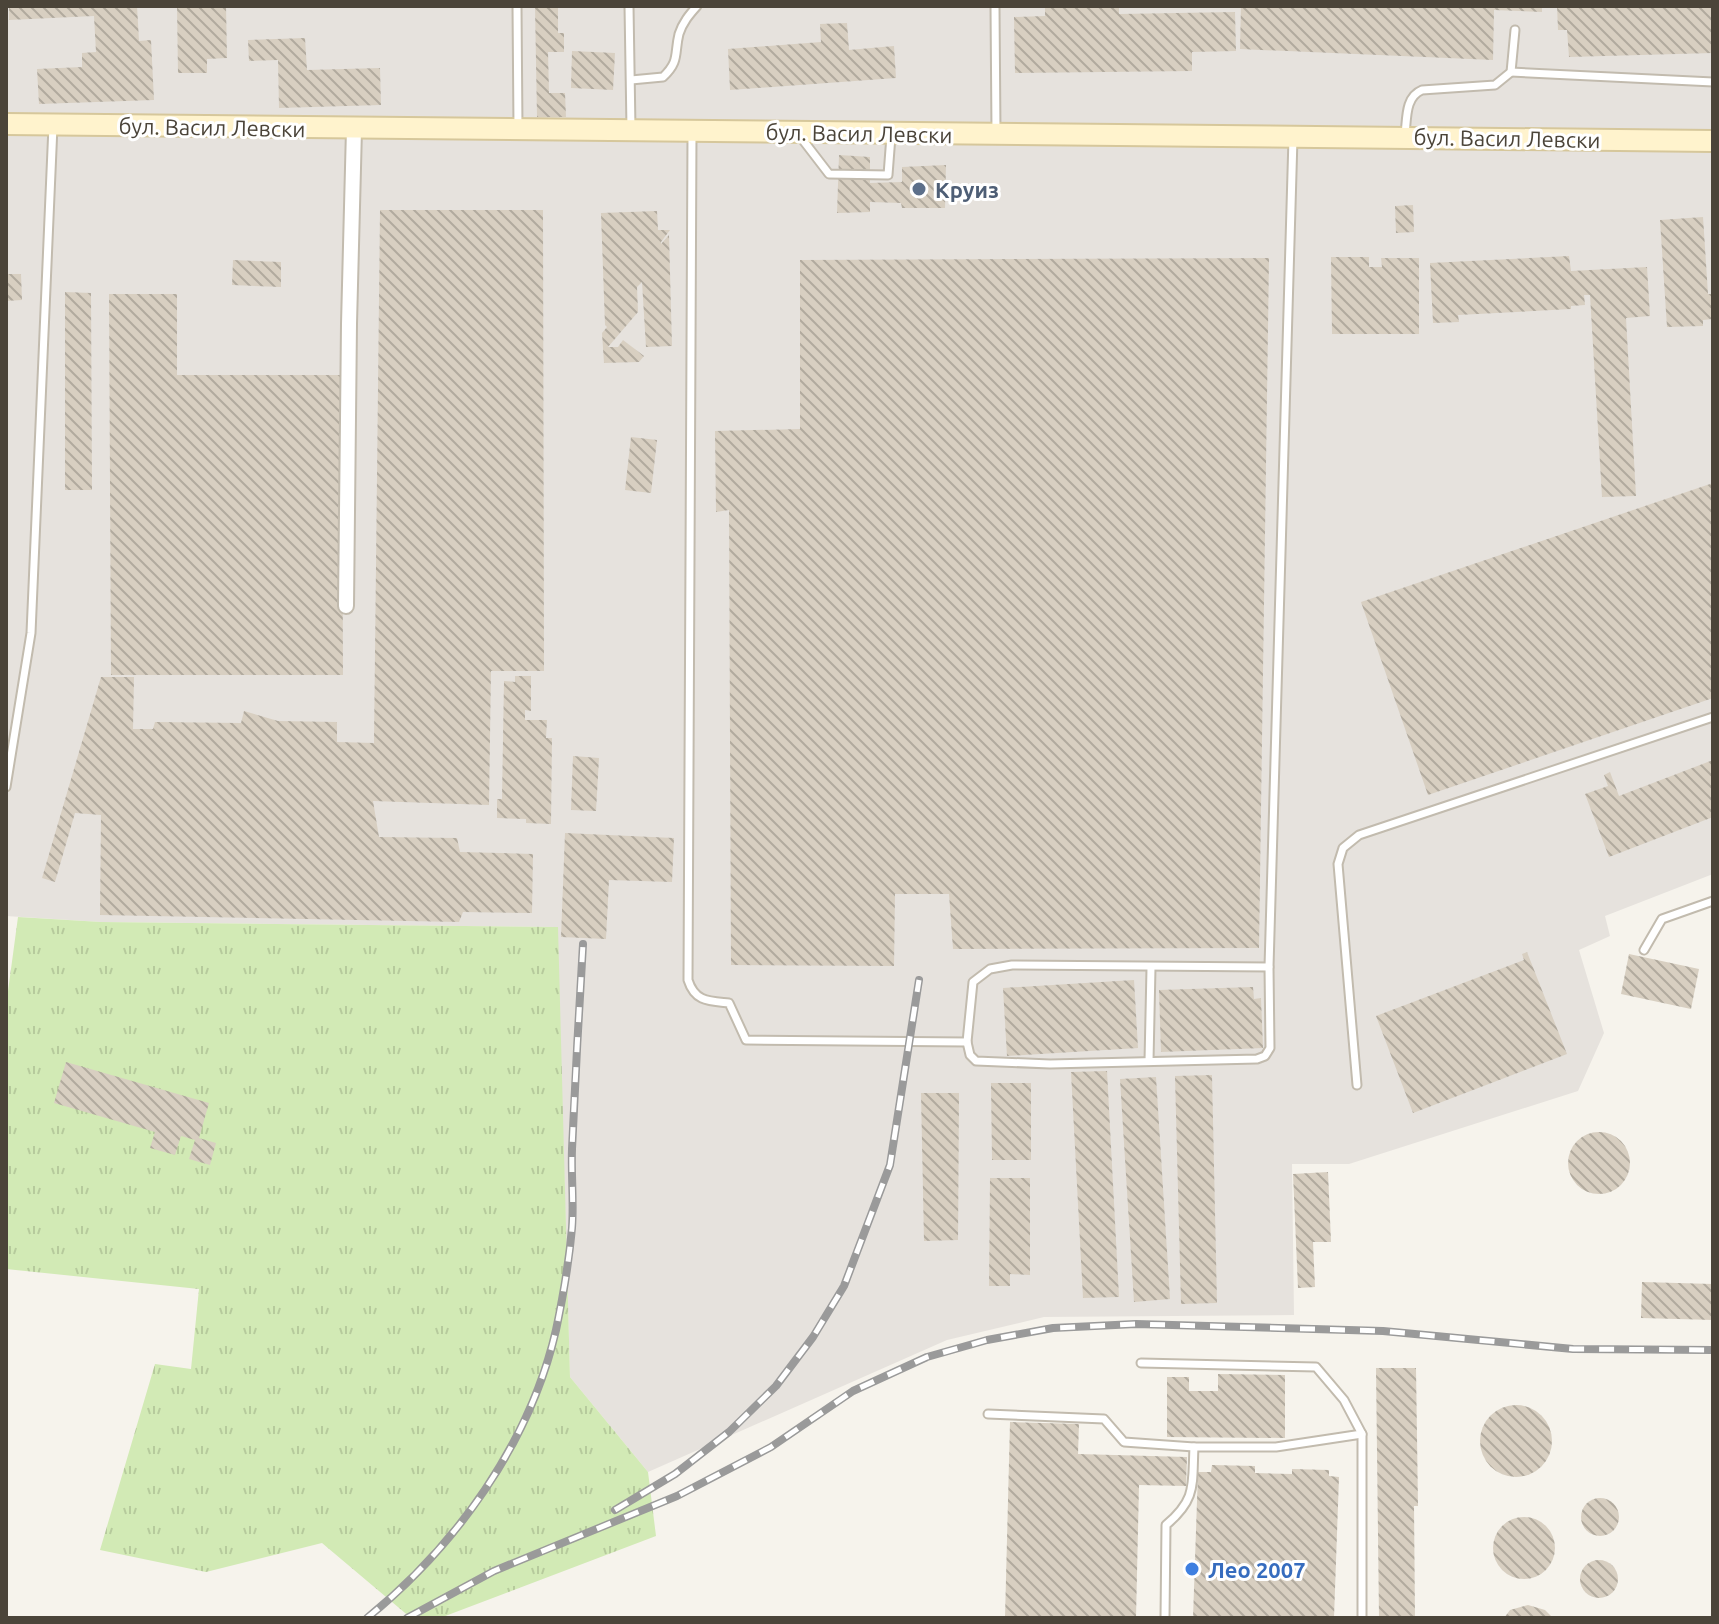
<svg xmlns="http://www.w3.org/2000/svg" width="1719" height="1624" font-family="Ubuntu,sans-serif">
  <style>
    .industrial { fill: #e6e2dd }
    .grass { fill: url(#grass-tufts) }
    .building { fill: url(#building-back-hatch) }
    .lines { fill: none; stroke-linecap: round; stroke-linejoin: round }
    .lane-casing { stroke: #c2bbae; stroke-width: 11 }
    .street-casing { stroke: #c2bbae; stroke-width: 18 }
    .secondary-casing { stroke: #d6c79b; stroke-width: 24 }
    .lane { stroke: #fff; stroke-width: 7 }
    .street { stroke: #fff; stroke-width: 14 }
    .secondary { stroke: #fff3cd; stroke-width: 20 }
    .rail-casing { stroke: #9a9a9a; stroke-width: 8 }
    .rail { stroke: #fff; stroke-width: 5; stroke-dasharray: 15; stroke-linecap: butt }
    .service-dot { fill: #5c6f8a; stroke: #fff; stroke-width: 3 }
    .shop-dot { fill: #3f7fe0; stroke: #fff; stroke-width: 3 }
    .labels { text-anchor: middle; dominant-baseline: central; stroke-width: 6; stroke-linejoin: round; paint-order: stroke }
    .street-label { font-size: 22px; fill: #4b4439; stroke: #fff }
    .service-label { font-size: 22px; font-weight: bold; fill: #4e5e75; stroke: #fff; text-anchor: start }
    .shop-label { font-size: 22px; font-weight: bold; fill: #366cbe; stroke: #fff; text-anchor: start }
  </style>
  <defs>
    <pattern id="grass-tufts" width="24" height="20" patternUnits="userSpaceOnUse" patternTransform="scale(2)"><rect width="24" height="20" fill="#d2eab5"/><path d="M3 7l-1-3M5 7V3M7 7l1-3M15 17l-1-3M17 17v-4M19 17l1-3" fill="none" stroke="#b6ca9c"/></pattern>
    <pattern id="building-back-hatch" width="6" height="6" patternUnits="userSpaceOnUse" patternTransform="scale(2)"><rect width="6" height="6" fill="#d8cfc1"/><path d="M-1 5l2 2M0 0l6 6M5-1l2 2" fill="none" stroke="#b1aa9e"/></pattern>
  </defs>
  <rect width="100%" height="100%" fill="#f6f3ec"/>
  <polygon class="industrial" points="6,6 1713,6 1713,874 1605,916 1610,936 1579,950 1604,1033 1578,1091 1349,1164 1292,1164 1294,1315 1044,1317 947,1340 648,1472 570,1377 557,927 101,922 6,916"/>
  <polygon class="grass" points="18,917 101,922 558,927 570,1377 648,1472 656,1536 440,1618 411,1618 322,1543 206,1572 100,1550 155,1364 191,1369 199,1289 6,1269 6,1006"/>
  <g class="building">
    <polygon points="9,6 137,6 139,41 151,40 154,100 39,104 37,69 82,67 82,53 96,52 94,16 9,20"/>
    <polygon points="177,6 226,6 227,58 207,59 207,73 178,73"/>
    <polygon points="535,6 558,6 558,33 564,33 564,52 548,52 549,93 565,93 566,117 537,117"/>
    <polygon points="1045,6 1119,6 1119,14 1235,12 1236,51 1192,52 1192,71 1015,73 1014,17 1045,16"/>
    <polygon points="1241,6 1542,6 1542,12 1494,10 1493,60 1240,49"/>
    <polygon points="1557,6 1713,6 1713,53 1569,57 1567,30 1558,30"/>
    <polygon points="847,23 849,50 894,46 896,78 730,90 728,49 821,42 820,24"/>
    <polygon points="305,38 307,70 380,68 381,105 279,108 278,60 249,61 248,40"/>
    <polygon points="572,51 615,53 613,90 571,88"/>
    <polygon points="839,155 870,157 870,183 902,182 902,167 946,165 945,208 902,208 901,203 870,202 870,212 837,213"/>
    <polygon points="1413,205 1414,232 1396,233 1395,206"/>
    <polygon points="380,210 543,210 544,671 491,671 489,805 373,801 379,837 457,838 460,852 533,854 532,913 463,912 459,922 100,915 101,815 75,813 55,882 42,878 101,677 134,677 133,729 153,729 155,722 241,723 244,711 278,721 337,722 337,742 374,743"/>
    <polygon points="657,211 658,230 670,230 661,242 661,244 669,235 672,346 646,347 642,282 637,287 638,312 608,347 618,347 623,340 644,356 639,362 604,363 602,333 607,327 605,325 601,213"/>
    <polygon points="1703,217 1708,294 1712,294 1713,319 1703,320 1703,326 1667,327 1660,220"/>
    <polygon points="1569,256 1571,271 1647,267 1650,316 1626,318 1636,496 1602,497 1590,295 1584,295 1585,305 1571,306 1571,309 1458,315 1459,322 1433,323 1430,263"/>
    <polygon points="1331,257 1369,257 1369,267 1382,267 1381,258 1419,258 1419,334 1332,334"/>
    <polygon points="1269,258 1259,948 953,949 949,894 895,894 894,966 731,965 729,510 716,512 715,431 800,429 800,260"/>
    <polygon points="233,260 281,262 281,287 232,285"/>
    <polygon points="6,274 21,274 22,300 6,301"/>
    <polygon points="65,292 91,293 92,490 65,490"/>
    <polygon points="109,294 177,294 177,375 342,375 343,675 111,675"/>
    <polygon points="631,437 657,440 651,493 625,490"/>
    <polygon points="1713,483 1713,698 1428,795 1361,602"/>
    <polygon points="515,676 531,676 531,711 525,710 525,720 547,720 546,738 552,738 551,824 526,823 526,819 497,818 497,799 502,799 504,681 515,682"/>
    <polygon points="573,756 599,758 596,811 571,810"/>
    <polygon points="1713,760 1713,817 1609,857 1585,794 1608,786 1604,775 1610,772 1619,796"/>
    <polygon points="565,833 674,838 672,882 609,880 606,939 561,937"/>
    <polygon points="1527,952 1567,1054 1413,1113 1376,1016 1524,960 1522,954"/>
    <polygon points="1629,954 1699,969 1691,1009 1621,994"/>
    <polygon points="1134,980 1138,1048 1007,1056 1003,988"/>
    <polygon points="1253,987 1254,999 1261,998 1263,1048 1161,1052 1159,990"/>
    <polygon points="66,1062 209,1103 199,1138 216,1143 210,1165 189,1159 195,1140 181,1136 175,1155 150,1148 155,1132 54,1103"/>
    <polygon points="1107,1071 1119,1297 1083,1298 1071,1072"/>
    <polygon points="1212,1075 1217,1303 1181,1304 1175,1076"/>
    <polygon points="1156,1077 1170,1299 1134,1302 1120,1079"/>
    <polygon points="991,1083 1031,1083 1031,1160 992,1160"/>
    <polygon points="921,1093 959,1093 958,1240 924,1241"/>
    <circle cx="1599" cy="1163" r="31"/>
    <polygon points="1328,1172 1331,1242 1313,1242 1315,1287 1298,1288 1293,1174"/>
    <polygon points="990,1178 1030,1178 1030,1275 1010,1274 1010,1286 989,1286"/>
    <polygon points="1642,1282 1713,1284 1713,1320 1641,1318"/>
    <polygon points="1376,1368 1416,1368 1418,1506 1414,1506 1415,1618 1379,1618"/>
    <polygon points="1218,1374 1285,1375 1285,1438 1167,1437 1167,1377 1189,1377 1189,1391 1218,1391"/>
    <circle cx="1516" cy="1441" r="36"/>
    <polygon points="1010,1422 1079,1424 1078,1454 1187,1457 1186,1486 1139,1485 1136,1618 1005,1618"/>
    <polygon points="1212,1465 1255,1466 1255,1473 1292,1474 1292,1469 1329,1470 1329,1476 1339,1477 1334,1618 1193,1618 1198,1472 1211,1472"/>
    <circle cx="1600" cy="1517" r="19"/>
    <circle cx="1524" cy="1548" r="31"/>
    <circle cx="1599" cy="1579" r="19"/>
    <polygon points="1528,1605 1545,1610 1553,1618 1504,1618 1510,1610"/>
  </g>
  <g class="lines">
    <g class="lane-casing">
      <g id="lane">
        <polyline points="517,6 518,128"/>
        <polyline points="629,6 631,129"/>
        <polyline points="995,6 996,132"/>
        <polyline points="1511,72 1713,82"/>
        <path d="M631,80l32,-3c17,-16 11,-23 16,-43 4,-12 10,-19 18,-28"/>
        <path d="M692,134l-4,846c7,22 21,21 41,23l17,37 221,2 6,-60 17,-13 22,-4 257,2 24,-829"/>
        <polyline points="799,135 829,174 888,175 891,136"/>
        <path d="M1405,135c2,-17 0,-38 17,-45l73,-5 16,-13 4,-42"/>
        <polyline points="6,787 31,633 53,126"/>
        <polyline points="1644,950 1662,919 1713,901"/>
        <polyline points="967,1042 970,1055 976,1061 1050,1064 1257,1059 1265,1056 1270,1048 1269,967"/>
        <polyline points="1149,1061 1151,968"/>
        <polyline points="1357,1085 1338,864 1343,848 1359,835 1713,717"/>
        <polyline points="1141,1363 1316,1367 1344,1400 1362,1434 1362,1618"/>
        <polyline points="988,1414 1104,1419 1124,1442 1194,1447 1276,1447 1362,1434"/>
        <path d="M1165,1618l1,-93c31,-26 26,-40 28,-78"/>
      </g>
    </g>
    <g class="street-casing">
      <polyline id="street" points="346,606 349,324 354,129"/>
    </g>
    <g class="secondary-casing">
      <polyline id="secondary" points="6,124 1713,141"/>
    </g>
    <use href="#lane" class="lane"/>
    <use href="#street" class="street"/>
    <use href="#secondary" class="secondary"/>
    <g class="rail-casing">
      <g id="rail">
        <polyline points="615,1510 675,1474 729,1432 776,1386 813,1337 844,1286 890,1165 919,980"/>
        <path d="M367,1618c89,-72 163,-175 189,-288 7,-33 13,-69 16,-102 2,-26 -1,-53 0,-79 3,-68 7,-137 11,-205"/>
        <polyline points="407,1618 494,1571 677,1496 771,1447 853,1391 927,1357 987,1340 1053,1328 1136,1324 1383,1331 1573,1349 1713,1350"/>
      </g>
    </g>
    <use href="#rail" class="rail"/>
  </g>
  <circle class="service-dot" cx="919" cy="189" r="8"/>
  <circle class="shop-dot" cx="1192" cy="1569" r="8"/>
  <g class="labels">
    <g class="street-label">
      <text transform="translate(212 127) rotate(1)">бул. Васил Левски</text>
      <text transform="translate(859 133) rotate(1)">бул. Васил Левски</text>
      <text transform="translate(1507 138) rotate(1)">бул. Васил Левски</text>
    </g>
    <g class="service-label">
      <text x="935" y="189">Круиз</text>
    </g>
    <g class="shop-label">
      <text x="1208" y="1569">Лео 2007</text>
    </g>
  </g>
  <rect width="1719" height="1624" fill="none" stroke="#4b4439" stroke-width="16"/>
</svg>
